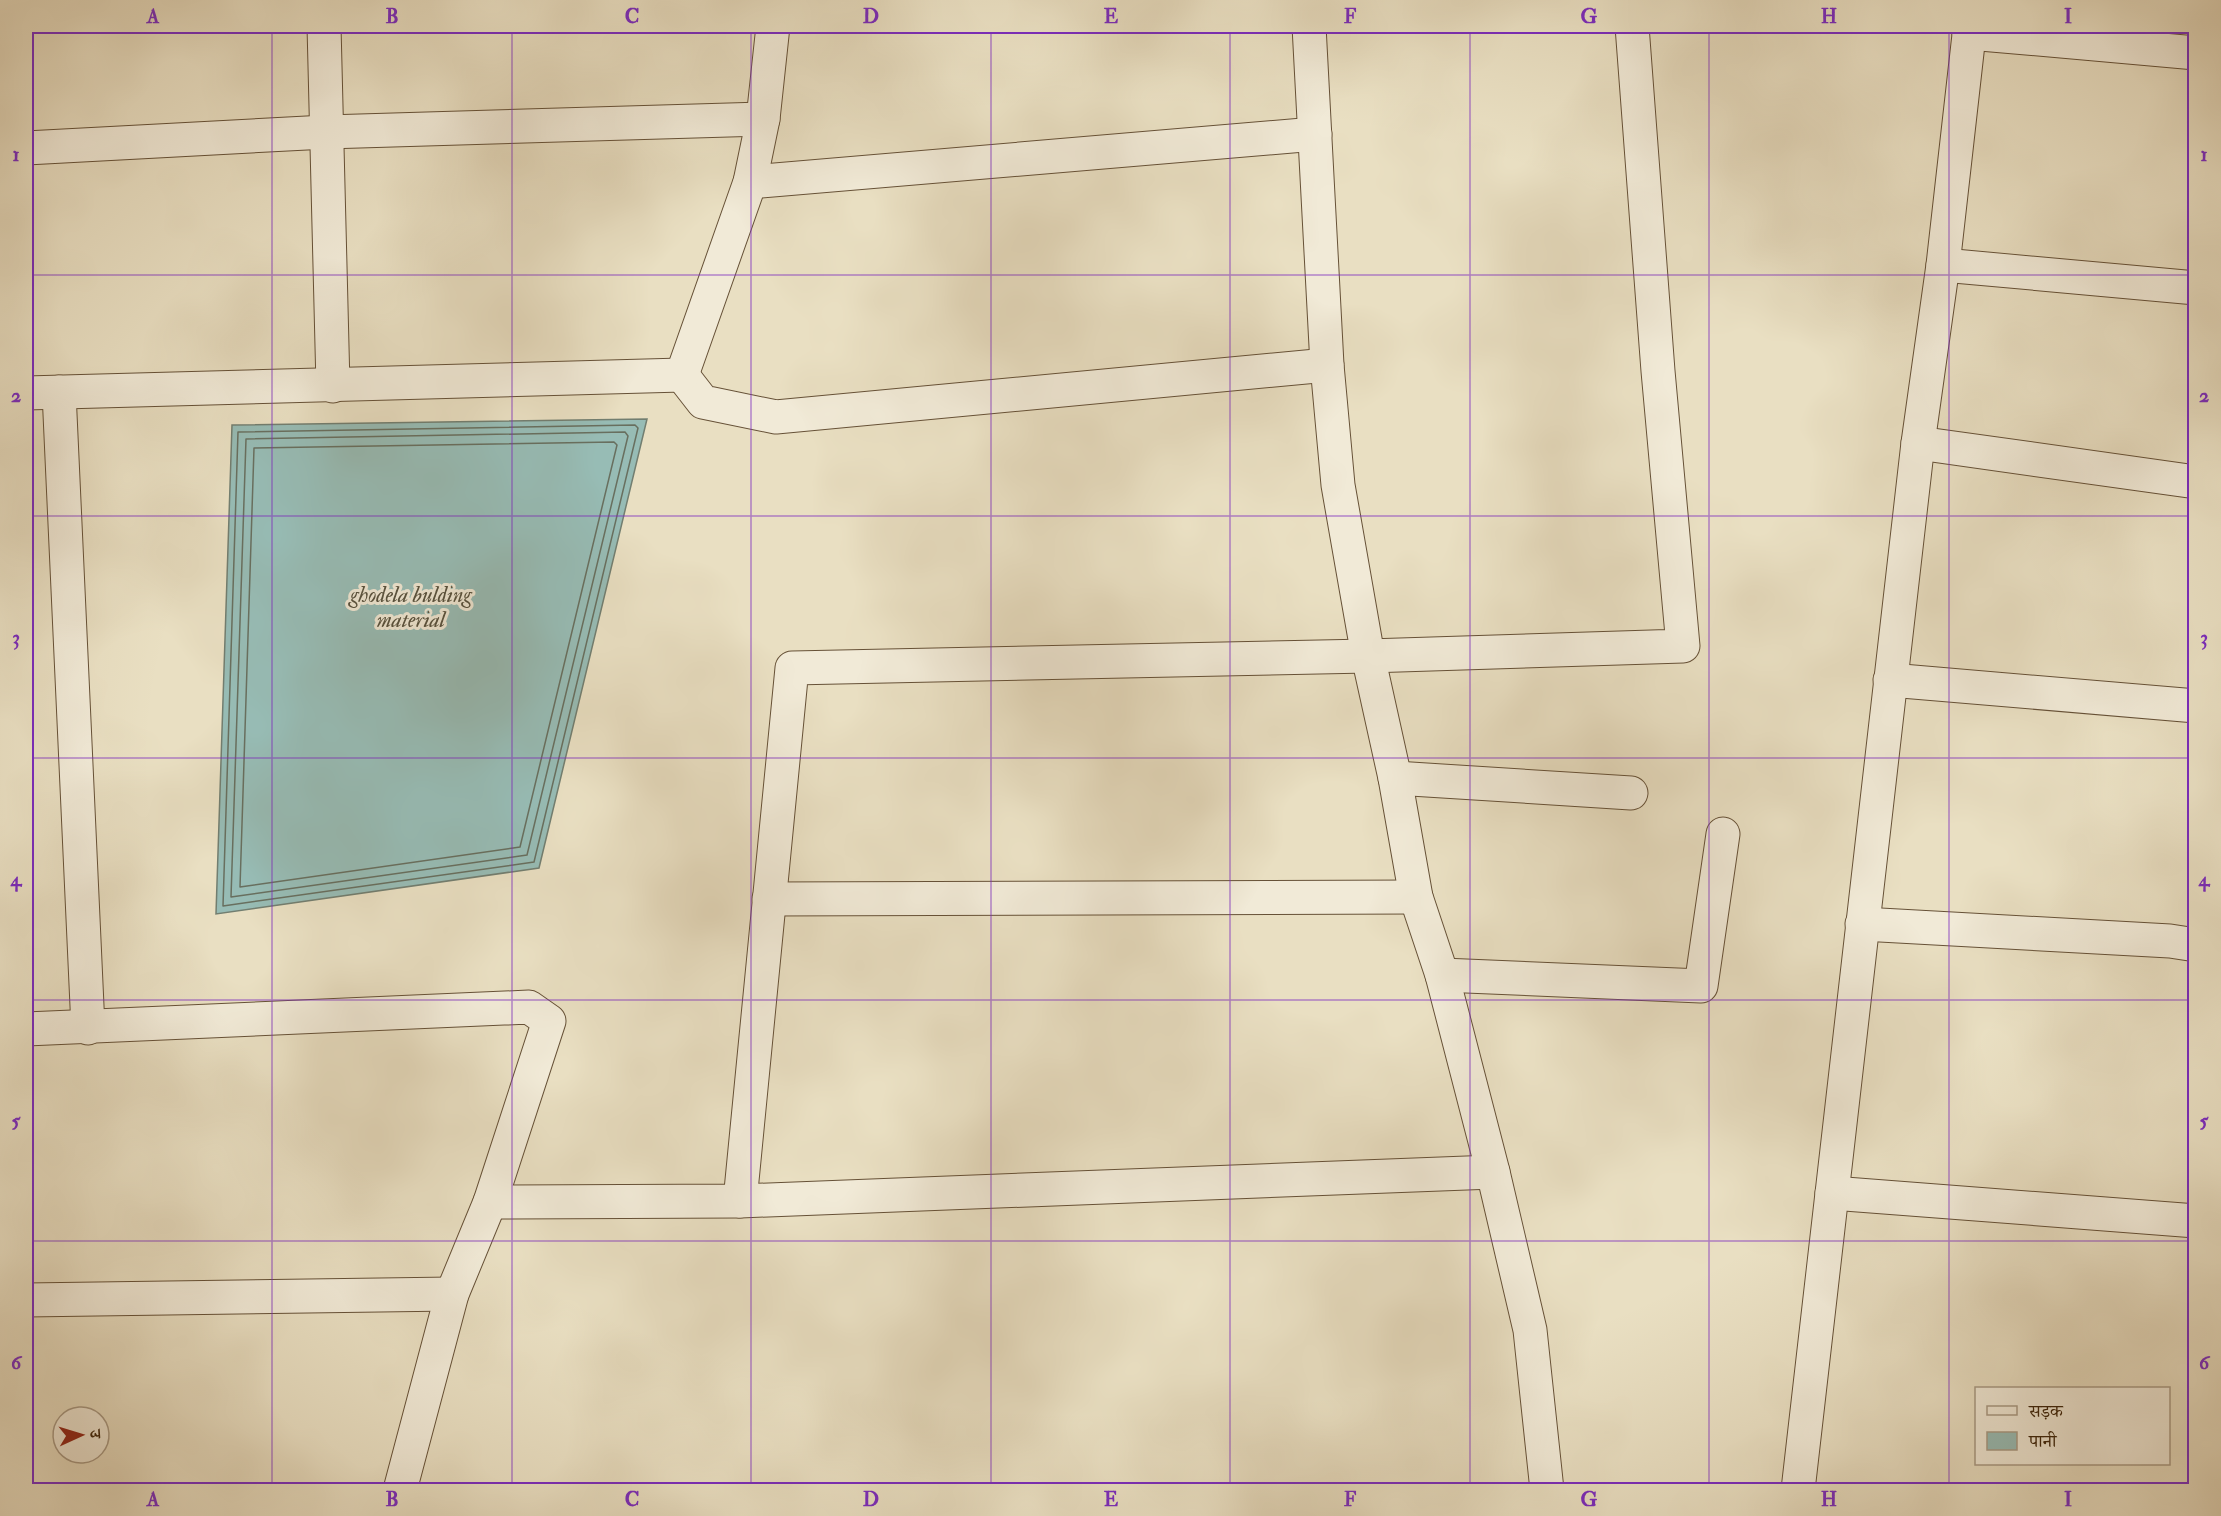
<svg xmlns="http://www.w3.org/2000/svg" width="2221" height="1516" font-family="'IM FELL Double Pica','Noto Serif Devanagari',serif">
  <style>
    .water { fill: #97bcb5; stroke: #727e70; stroke-width: 1.5 }
    .lines { fill: none; stroke-linecap: round; stroke-linejoin: round }
    .shore { stroke: #686f5f; stroke-width: 1.5 }
    .minor-casing { stroke: #665137; stroke-width: 35 }
    .tertiary-casing { stroke: #665137; stroke-width: 35 }
    .minor { stroke: #f1ead7; stroke-width: 33 }
    .tertiary { stroke: #f1ead7; stroke-width: 33 }
    .grid { fill: none; stroke: #7b2cbf; stroke-width: 1.5; stroke-opacity: 0.55 }
    .labels { text-anchor: middle; dominant-baseline: central; stroke-width: 6; stroke-linejoin: round; paint-order: stroke }
    .water-label { font-size: 22px; font-style: italic; fill: #56503d; stroke: #f1ead7 }
    .neatline { fill: none; stroke: #7b2cbf; stroke-width: 2 }
    .grid-label { font-size: 20px; text-anchor: middle; font-weight: bold; fill: #7b2cbf }
  </style>
  <rect width="100%" height="100%" fill="#e9dfc2"/>
  <filter id="stains"><feTurbulence type="fractalNoise" baseFrequency=".00333" numOctaves="4"/><feColorMatrix values="0 0 0 0 .2 0 0 0 0 .09 0 0 0 0 .02 0 0 0 .5 -.17"/></filter>
  <radialGradient id="worn" r=".72"><stop offset=".6" stop-color="#630" stop-opacity="0"/><stop offset="1" stop-color="#630" stop-opacity=".3"/></radialGradient>
  <polygon class="water" points="647,419 539,868 216,914 232,425"/>
  <g class="lines">
    <g class="shore">
      <polygon points="635,425 638,428 534,862 223,906 238,432"/>
      <polygon points="625,432 628,436 527,855 231,897 246,439"/>
      <polygon points="614,442 617,445 520,847 240,887 254,448"/>
    </g>
    <g class="minor-casing">
      <g id="minor">
        <polyline points="324,26 333,386"/>
        <polyline points="1969,33 2196,53"/>
        <polyline points="26,148 326,132 763,119"/>
        <polyline points="750,182 1315,134"/>
        <polyline points="1943,265 2196,288"/>
        <polyline points="682,375 703,402 776,417 1327,365"/>
        <polyline points="682,375 750,182 763,119 773,26"/>
        <polyline points="59,392 88,1028"/>
        <polyline points="26,393 682,375"/>
        <polyline points="1918,443 2196,482"/>
        <polyline points="1890,680 2196,706"/>
        <polyline points="1395,778 1631,793"/>
        <polyline points="769,899 1416,897"/>
        <polyline points="1862,924 2170,941 2196,945"/>
        <polyline points="1442,975 1701,986 1723,834"/>
        <polyline points="26,1029 529,1007 549,1021 490,1202 452,1294 400,1490"/>
        <polyline points="1832,1193 2196,1221"/>
        <polyline points="740,1201 792,668 1368,656 1683,646 1658,371 1632,26"/>
        <polyline points="490,1202 740,1201 1493,1172"/>
        <polyline points="26,1300 452,1294"/>
        <polyline points="1798,1490 1918,443 1943,265 1970,26"/>
      </g>
    </g>
    <g class="tertiary-casing">
      <polyline id="tertiary" points="1309,26 1327,365 1338,485 1368,656 1395,778 1416,897 1442,975 1493,1172 1530,1330 1547,1490"/>
    </g>
    <use href="#minor" class="minor"/>
    <use href="#tertiary" class="tertiary"/>
  </g>
  <path class="grid" d="M272,26v1464M512,26v1464M751,26v1464M991,26v1464M1230,26v1464M1470,26v1464M1709,26v1464M1949,26v1464M26,275h2170M26,516h2170M26,758h2170M26,1000h2170M26,1241h2170"/>
  <g class="labels">
    <g class="water-label">
      <text x="411" y="595">ghodela bulding<tspan x="411" dy="25">material</tspan></text>
    </g>
  </g>
  <rect width="2221" height="1516" fill="none" stroke="#e9dfc2" stroke-width="66"/>
  <rect x="1975" y="1387" width="195" height="78" fill="#f1ead7" stroke="#a89a85" stroke-width="1.5"/>
  <rect x="1987" y="1406" width="30" height="9" fill="#f1ead7" stroke="#a89a85" stroke-width="1.5"/>
  <text x="2029" y="1417" font-size="18" fill="#3a2209">सड़क</text>
  <rect x="1987" y="1432" width="30" height="18" fill="#97bcb5" stroke="#a89a85" stroke-width="1.5"/>
  <text x="2029" y="1447" font-size="18" fill="#3a2209">पानी</text>
  <g transform="translate(81 1435) rotate(86)"><circle r="28" fill="#f1ead7" stroke="#a89a85" stroke-width="1.5"/>
  <path d="M0-4.5L10 22L0 15L-10 22Z" fill="#8f2418"/>
  <text y="-9" font-size="16" font-weight="bold" text-anchor="middle" fill="#3a2209">उ</text>
  </g>
  <rect x="33" y="33" width="2155" height="1450" class="neatline"/>
  <g class="grid-label">
    <text x="153" y="23">A</text>
    <text x="392" y="23">B</text>
    <text x="632" y="23">C</text>
    <text x="871" y="23">D</text>
    <text x="1111" y="23">E</text>
    <text x="1350" y="23">F</text>
    <text x="1589" y="23">G</text>
    <text x="1829" y="23">H</text>
    <text x="2068" y="23">I</text>
    <text x="16" y="161">1</text>
    <text x="2204" y="161">1</text>
    <text x="16" y="402">2</text>
    <text x="2204" y="402">2</text>
    <text x="16" y="644">3</text>
    <text x="2204" y="644">3</text>
    <text x="16" y="886">4</text>
    <text x="2204" y="886">4</text>
    <text x="16" y="1127">5</text>
    <text x="2204" y="1127">5</text>
    <text x="16" y="1369">6</text>
    <text x="2204" y="1369">6</text>
    <text x="153" y="1506">A</text>
    <text x="392" y="1506">B</text>
    <text x="632" y="1506">C</text>
    <text x="871" y="1506">D</text>
    <text x="1111" y="1506">E</text>
    <text x="1350" y="1506">F</text>
    <text x="1589" y="1506">G</text>
    <text x="1829" y="1506">H</text>
    <text x="2068" y="1506">I</text>
  </g>
  <rect width="100%" height="100%" filter="url(#stains)"/>
  <rect width="100%" height="100%" fill="url(#worn)"/>
</svg>
